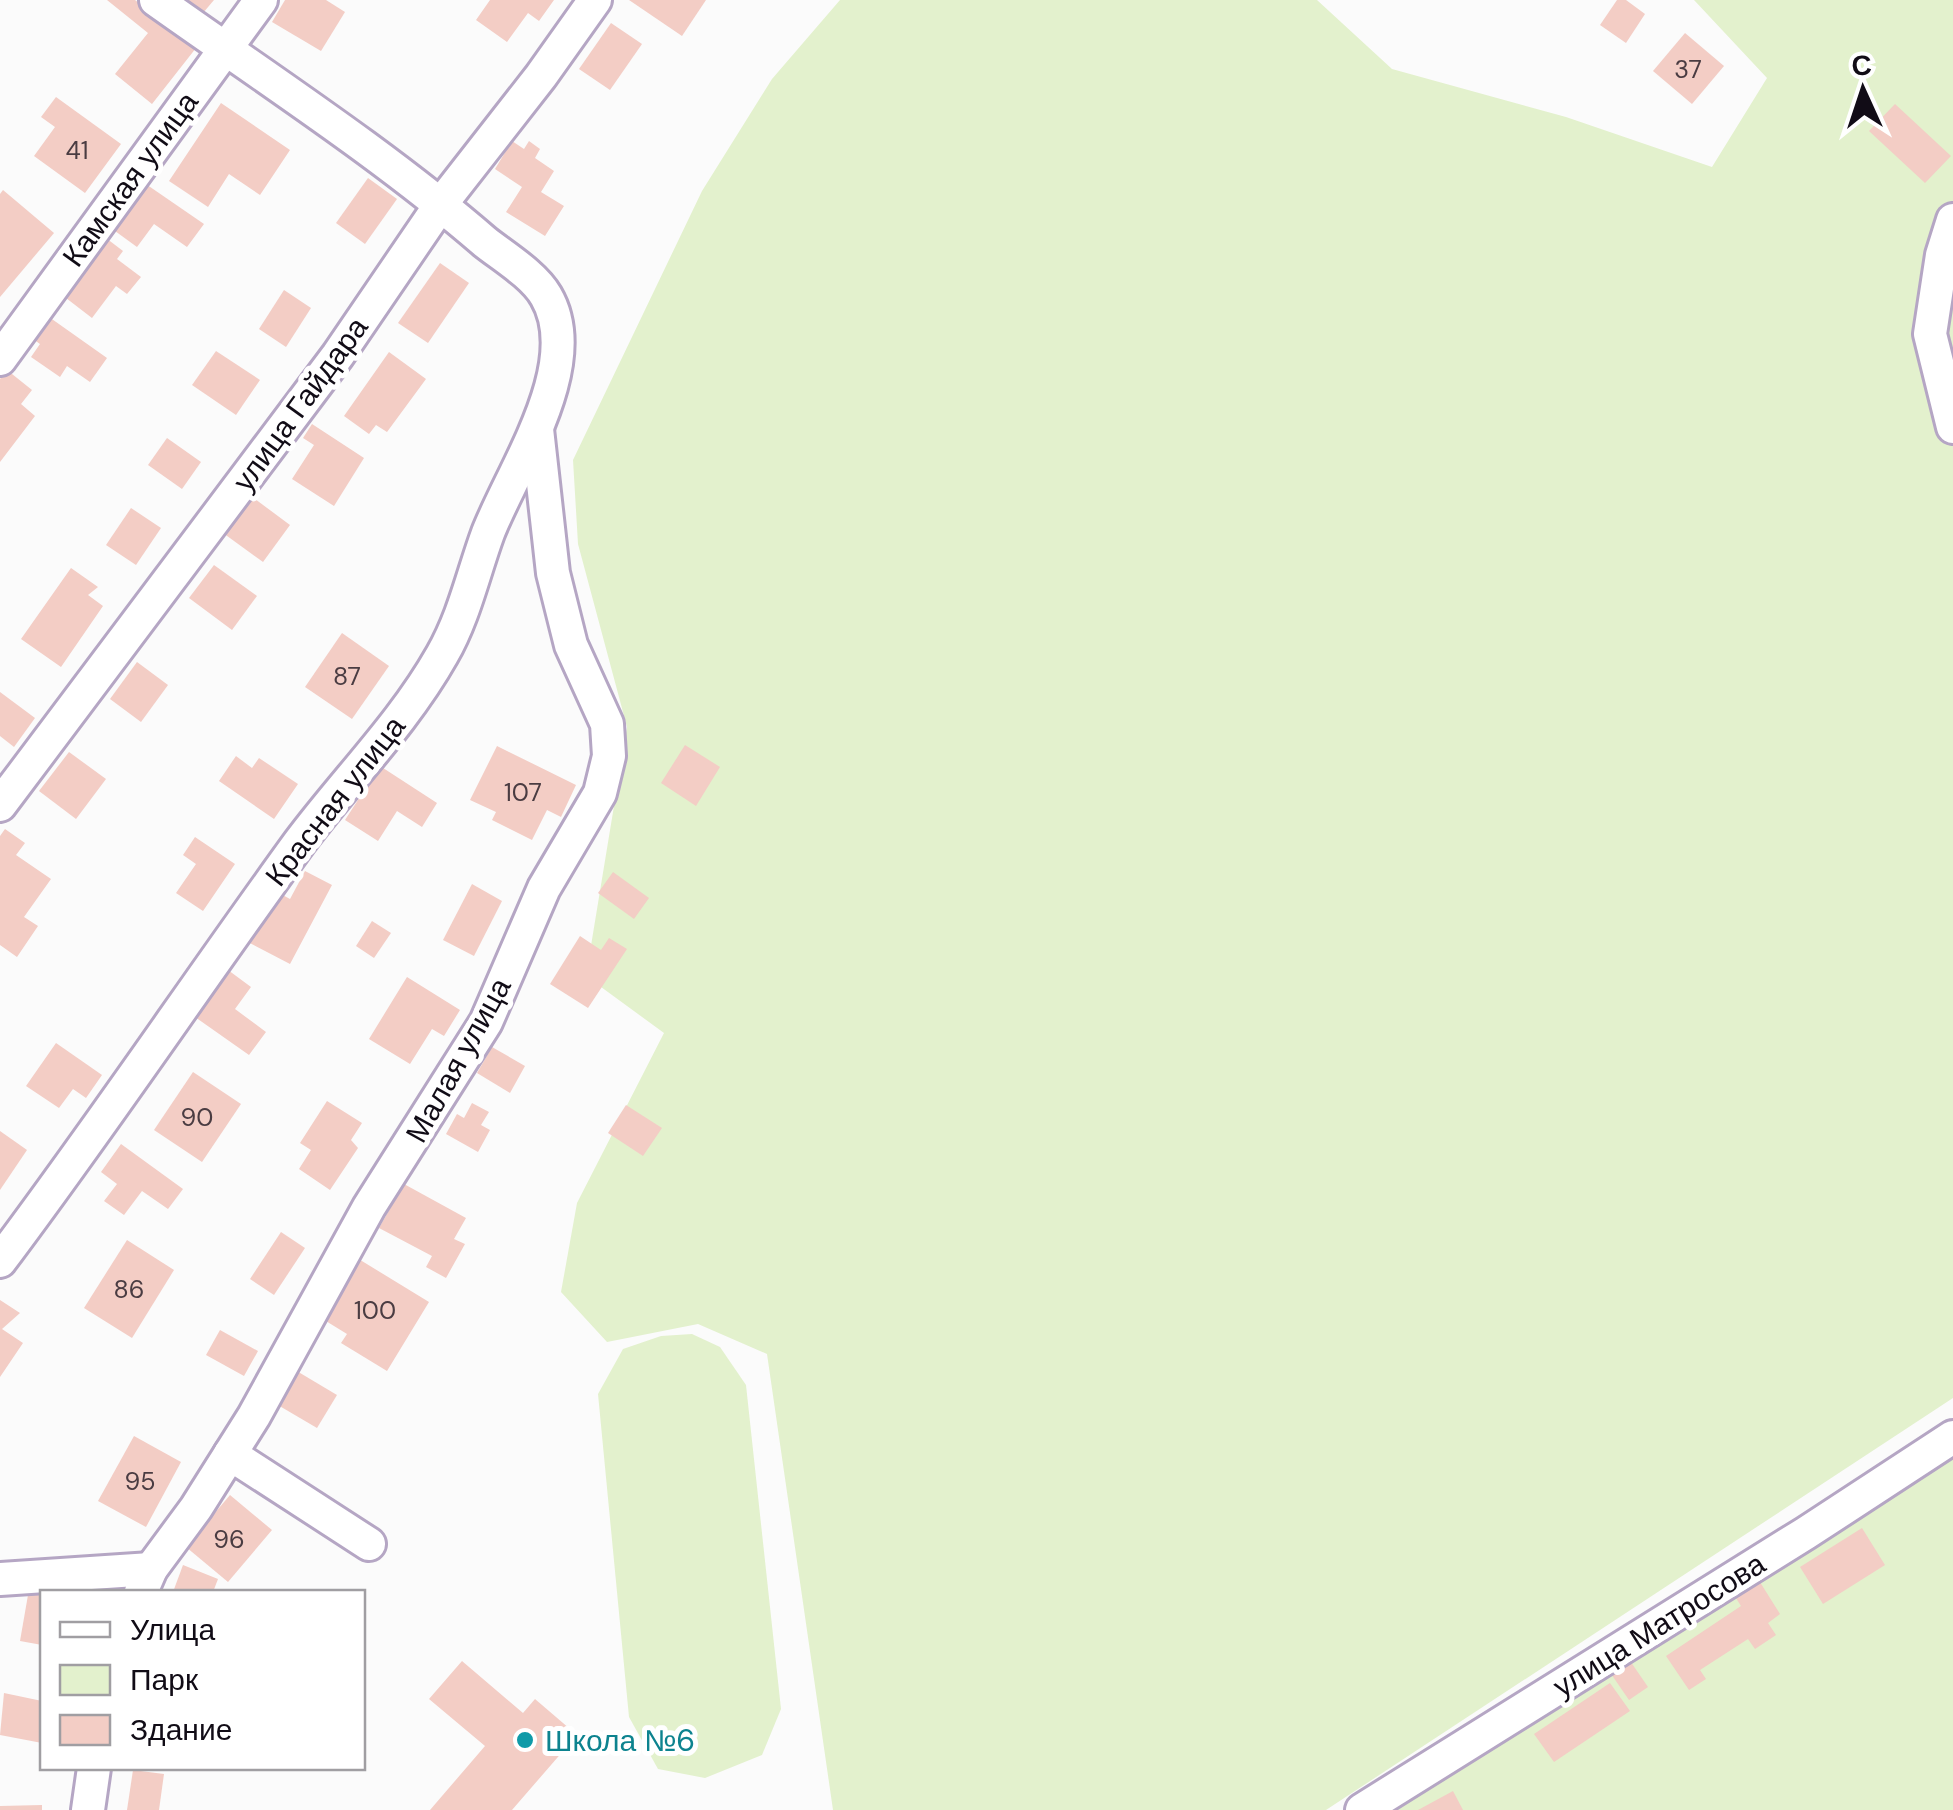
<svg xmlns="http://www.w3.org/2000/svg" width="1953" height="1810" font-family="'DM Sans',sans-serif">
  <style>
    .green { fill: #e3f1cd }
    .building { fill: #f3cdc5 }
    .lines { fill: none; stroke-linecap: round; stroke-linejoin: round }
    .minor-casing { stroke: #b5a6c4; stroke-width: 38 }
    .minor { stroke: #fff; stroke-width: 32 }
    .culture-dot { fill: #0f9aa8; stroke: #fff; stroke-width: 4 }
    .labels { text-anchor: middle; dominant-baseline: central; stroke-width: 10; stroke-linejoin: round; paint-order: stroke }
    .number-label { font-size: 25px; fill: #4a3c42 }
    .street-label { font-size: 30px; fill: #110c16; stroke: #fff }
    .culture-label { font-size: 30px; fill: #0d838f; stroke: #fff; text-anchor: start }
  </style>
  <rect width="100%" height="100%" fill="#fbfbfb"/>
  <g class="green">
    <polygon points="840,0 1317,0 1392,69 1566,117 1712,167 1767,78 1694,0 1953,0 1953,1398 1326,1810 833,1810 767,1354 698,1324 607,1342 561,1292 577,1203 664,1033 586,976 627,727 578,544 573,460 702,191 772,79"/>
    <polygon points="692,1334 720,1347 746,1385 781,1709 762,1755 705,1778 658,1769 629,1717 598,1394 623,1349 661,1336"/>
    <polygon points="1953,1447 1953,1810 1374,1810"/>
  </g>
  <g class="building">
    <polygon points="107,0 135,0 196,48 152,104 115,74 148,33"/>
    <polygon points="188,0 214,0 203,13"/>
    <polygon points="285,0 326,0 345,12 321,51 272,22"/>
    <polygon points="490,0 554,0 539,21 528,13 507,42 476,20"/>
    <polygon points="629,0 706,0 682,36"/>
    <polygon points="1617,0 1626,0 1645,14 1626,43 1600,25"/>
    <polygon points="611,23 642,44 610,90 579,69"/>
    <polygon points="1685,33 1724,66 1692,104 1653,71"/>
    <polygon points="56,97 121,144 85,193 34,156 55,127 41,117"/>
    <polygon points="221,103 290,150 260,195 229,174 208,207 169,181"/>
    <polygon points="1895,104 1951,156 1925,183 1869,131"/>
    <polygon points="512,141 524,149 529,141 540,149 535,158 554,171 541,192 564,206 545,236 506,212 522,187 495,169"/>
    <polygon points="368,178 397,199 365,244 336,223"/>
    <polygon points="140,180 204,224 187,247 154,224 137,247 115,231 129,211 122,206"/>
    <polygon points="3,190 54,233 0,297 0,194"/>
    <polygon points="102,235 123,251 117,259 141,277 127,294 116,286 92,318 66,298 85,274 78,268"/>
    <polygon points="440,263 469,283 428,343 398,323"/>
    <polygon points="284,290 311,308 286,347 259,329"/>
    <polygon points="49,317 107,358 90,382 67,366 60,377 31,357 40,344 33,339"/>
    <polygon points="216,351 260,380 236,415 192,385"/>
    <polygon points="389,352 426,379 387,432 376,425 369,434 344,416"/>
    <polygon points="7,370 32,390 21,404 35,416 0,462 0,379"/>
    <polygon points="312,424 364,458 334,506 292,479 314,445 303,438"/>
    <polygon points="167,438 201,462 182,489 148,465"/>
    <polygon points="251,496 290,525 263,562 223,533"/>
    <polygon points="131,508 161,528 136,565 106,545"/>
    <polygon points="214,565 257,596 232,630 189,598"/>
    <polygon points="71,568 98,587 88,595 103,606 61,667 21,639"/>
    <polygon points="342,633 389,666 352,719 305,687"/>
    <polygon points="137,662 168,685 141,722 110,699"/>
    <polygon points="0,692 35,718 14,747 0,736"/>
    <polygon points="685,745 720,767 696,806 661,783"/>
    <polygon points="497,746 576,785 561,817 547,810 532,840 492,820 496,812 470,800"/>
    <polygon points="69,752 106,779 76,819 39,791"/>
    <polygon points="236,756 252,768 259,758 298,784 274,819 219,781"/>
    <polygon points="380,766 437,803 422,827 397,811 378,841 345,820"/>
    <polygon points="5,829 25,843 16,855 51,879 24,917 38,926 17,957 0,945 0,836"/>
    <polygon points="195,837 235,864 203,911 176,893 196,864 183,855"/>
    <polygon points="305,871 332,885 290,964 242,939 279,893 290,899"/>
    <polygon points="613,872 649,898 634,919 598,893"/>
    <polygon points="472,884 502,901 474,956 443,940"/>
    <polygon points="372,921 391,933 374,958 356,946"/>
    <polygon points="580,936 601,950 609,938 627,949 588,1008 550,984"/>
    <polygon points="228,970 251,987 235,1009 266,1032 249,1055 195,1017"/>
    <polygon points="407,977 460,1010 444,1036 432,1029 410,1064 369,1039"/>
    <polygon points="56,1043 102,1075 86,1098 73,1089 59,1108 26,1086"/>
    <polygon points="492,1047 525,1066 510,1093 477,1073"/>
    <polygon points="193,1072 241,1104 202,1162 154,1130"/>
    <polygon points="327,1101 362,1123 351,1140 358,1148 330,1190 299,1169 311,1150 300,1143"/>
    <polygon points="472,1103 489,1112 481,1125 490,1130 478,1152 446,1134 457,1114 464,1118"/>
    <polygon points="626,1105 662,1128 643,1156 608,1133"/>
    <polygon points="0,1131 27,1150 0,1190"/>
    <polygon points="121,1144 183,1189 168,1209 142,1191 124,1215 104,1201 117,1184 101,1172"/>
    <polygon points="404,1184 466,1218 454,1239 465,1244 446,1278 426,1267 432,1256 379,1228"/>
    <polygon points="281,1232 305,1248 274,1295 250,1279"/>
    <polygon points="127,1240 174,1270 132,1338 84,1308"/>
    <polygon points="357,1258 429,1302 387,1371 341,1343 347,1334 321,1318"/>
    <polygon points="0,1300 20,1313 2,1329 23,1343 0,1377"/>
    <polygon points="220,1330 258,1351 244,1376 206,1355"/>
    <polygon points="290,1367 337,1395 317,1428 271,1401"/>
    <polygon points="134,1436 181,1462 146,1527 98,1501"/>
    <polygon points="230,1495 272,1530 228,1582 186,1547"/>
    <polygon points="1862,1528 1885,1565 1823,1604 1800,1567"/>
    <polygon points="183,1565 218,1579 213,1592 173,1592"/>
    <polygon points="1753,1571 1780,1614 1768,1623 1776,1635 1755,1649 1748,1639 1700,1670 1706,1679 1689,1690 1666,1656 1741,1606 1729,1587"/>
    <polygon points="28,1595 42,1595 42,1645 20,1641"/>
    <polygon points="1626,1655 1648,1687 1629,1700 1607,1668"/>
    <polygon points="462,1661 523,1713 535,1699 577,1735 512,1810 430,1810 485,1746 429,1699"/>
    <polygon points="1610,1683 1630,1711 1554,1762 1534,1734"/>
    <polygon points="4,1693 42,1701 42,1743 0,1735"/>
    <polygon points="133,1770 164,1774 159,1810 127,1810"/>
    <polygon points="1453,1791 1463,1810 1418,1810"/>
    <polygon points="42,1805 42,1810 0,1810 0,1806"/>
  </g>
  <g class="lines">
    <g class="minor-casing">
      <g id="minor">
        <polyline points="1953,220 1942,255 1930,334 1953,427"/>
        <polyline points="0,359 261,0"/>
        <polyline points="0,805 338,355 441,204 541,76 595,0"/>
        <path d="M0,1261c103,-137 198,-279 299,-418 47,-63 104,-119 143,-188 22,-38 31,-81 46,-122 25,-64 98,-169 58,-237 -12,-21 -42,-39 -61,-54 -103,-89 -218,-163 -329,-242"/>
        <polyline points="230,1454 369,1544"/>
        <polyline points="0,1579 151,1569"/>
        <polyline points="141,1592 151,1569 196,1508 254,1416 369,1207 486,1022 544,888 600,793 609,756 607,724 571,645 553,573 537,429"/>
        <polyline points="88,1810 94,1768"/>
        <polyline points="1362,1810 1806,1533 1953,1437"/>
      </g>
    </g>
    <use href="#minor" class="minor"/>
  </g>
  <circle class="culture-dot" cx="525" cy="1740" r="10"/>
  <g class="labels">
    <g class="number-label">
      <text x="1688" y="69">37</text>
      <text x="77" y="150">41</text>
      <text x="347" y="676">87</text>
      <text x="523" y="792">107</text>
      <text x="197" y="1117">90</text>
      <text x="129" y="1289">86</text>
      <text x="375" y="1310">100</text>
      <text x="140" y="1481">95</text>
      <text x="229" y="1539">96</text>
    </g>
    <g class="street-label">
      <text transform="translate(130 179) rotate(-54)">Камская улица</text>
      <text transform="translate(300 404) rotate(-54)">улица Гайдара</text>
      <text transform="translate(335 801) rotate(-52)">Красная улица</text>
      <text transform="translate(458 1060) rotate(-61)">Малая улица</text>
      <text transform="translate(1659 1625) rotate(-32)">улица Матросова</text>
    </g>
    <g class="culture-label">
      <text x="545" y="1740">Школа №6</text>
    </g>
  </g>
  <rect x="40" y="1590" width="325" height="180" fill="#ffffff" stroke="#a09ea2" stroke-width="2.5"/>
  <rect x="60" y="1622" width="50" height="15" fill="#ffffff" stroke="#a09ea2" stroke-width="2.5"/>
  <text x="130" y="1640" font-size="30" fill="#110c16">Улица</text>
  <rect x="60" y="1665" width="50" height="30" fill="#e3f1cd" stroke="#a09ea2" stroke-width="2.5"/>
  <text x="130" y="1690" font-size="30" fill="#110c16">Парк</text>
  <rect x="60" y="1715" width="50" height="30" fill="#f3cdc5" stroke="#a09ea2" stroke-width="2.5"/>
  <text x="130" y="1740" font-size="30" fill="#110c16">Здание</text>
  <g transform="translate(1863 90) rotate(357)" stroke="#ffffff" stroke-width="8" paint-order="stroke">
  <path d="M0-8L18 38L0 25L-18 38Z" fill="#110c16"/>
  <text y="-15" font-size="28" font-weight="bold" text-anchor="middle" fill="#110c16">С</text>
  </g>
</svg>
